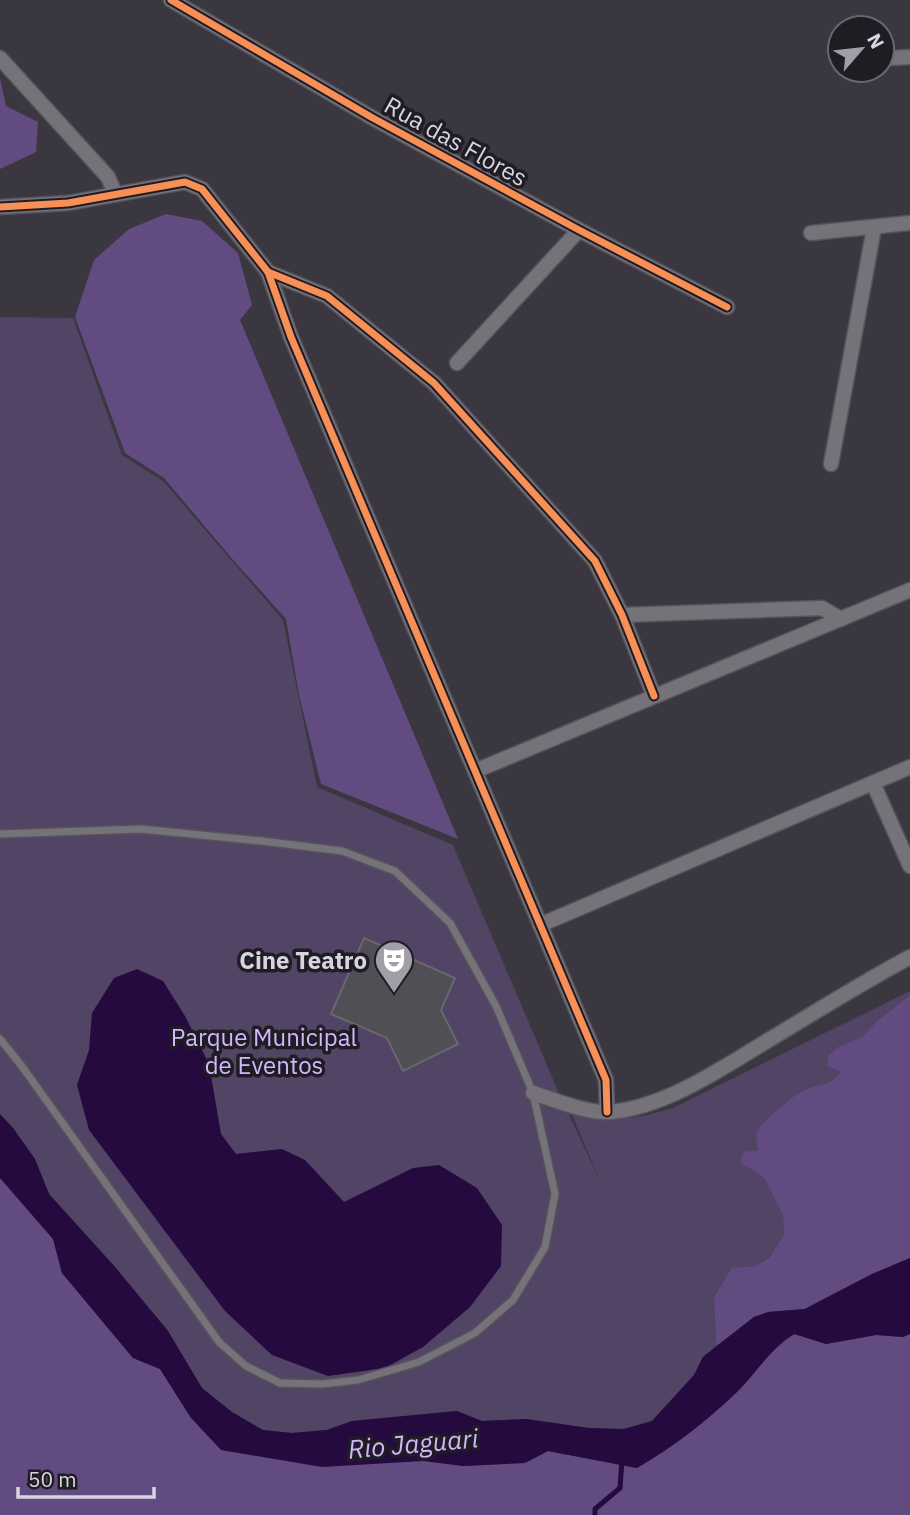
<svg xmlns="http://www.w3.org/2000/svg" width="910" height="1515" font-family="'IBM Plex Sans',sans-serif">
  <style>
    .green { fill: #514465 }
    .forest { fill: #624b81 }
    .water { fill: #250a3f }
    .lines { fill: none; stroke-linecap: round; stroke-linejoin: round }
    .stream { stroke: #250a3f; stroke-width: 5 }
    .building { fill: #514f56; stroke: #69666e; stroke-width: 2 }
    .service-casing { stroke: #56535b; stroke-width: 10 }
    .minor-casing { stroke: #56535b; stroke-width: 17 }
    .service { stroke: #75727a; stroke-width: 7 }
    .minor { stroke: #75727a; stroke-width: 14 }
    .cycleway-casing { stroke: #1f1c24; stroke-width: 11 }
    .cycleway { stroke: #f78f57; stroke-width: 7 }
    .labels { text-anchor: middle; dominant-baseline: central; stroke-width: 7; stroke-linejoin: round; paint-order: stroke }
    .street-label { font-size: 24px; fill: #d8d5e0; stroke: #1f1c24 }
    .poi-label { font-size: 24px; font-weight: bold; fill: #d8d5e0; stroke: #1f1c24; text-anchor: end }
    .park-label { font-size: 24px; fill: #d2b6fe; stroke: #1f1c24 }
    .water-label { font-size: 26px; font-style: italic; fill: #d1b4fc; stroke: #1f1c24 }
  </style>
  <rect width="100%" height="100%" fill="#3a3740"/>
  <path class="green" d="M0,317l73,1 49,137 41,26 120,139 34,167 136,58 105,246 43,92 -29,-68c41,7 61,5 101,-7l237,-117v4l-32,25 -16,18 -24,9 3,25 -7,10 -28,8 -47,60 -19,12 25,17 18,37 1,18 -15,24 -13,8 -24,3 -18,26 2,51 -13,11 -9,18 -42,46 -28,8 -35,-1 -63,-9 -44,2 -25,-10 -105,10 -25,9 -35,3 -30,-3 -30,-18 -30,-24 -34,-57 -53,-64 -66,-73 -14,-35 -22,-31 -13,-14z"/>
  <g class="forest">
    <polygon points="0,78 6,106 38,122 36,152 0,169"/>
    <polygon points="166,214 202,221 238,253 252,305 240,320 458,839 321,784 299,695 286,619 234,561 164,478 125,453 75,317 94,260 129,229"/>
    <path d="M910,995v263l-38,16 -68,35 -36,3 -14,5 -38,29 -2,-50 18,-28 24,-2 13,-8 15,-24 -1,-18 -18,-37 -25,-17 4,-10 14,-2 -2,-18c10,-13 36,-37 51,-43 16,-6 22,-2 34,-17l-13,-6v-10l10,-9 24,-10 16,-17z"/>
    <path d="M0,1178l53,61 9,34 71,85 27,11 31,49 272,48 62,-3 23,-12 89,17c34,-24 70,-47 100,-76 19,-19 34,-45 58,-58l31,10 50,-9 27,2 7,-3v181h-910z"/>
  </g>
  <g class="water">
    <polygon points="137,969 163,981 185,1016 209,1064 221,1134 236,1154 282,1149 305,1160 344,1202 413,1168 439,1165 477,1188 502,1225 501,1266 470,1307 423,1347 385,1368 328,1376 272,1355 225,1311 89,1130 77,1085 89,1050 92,1013 114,978"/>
    <path d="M0,1114l13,14 22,31 14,35 66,73 53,64 34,57 30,24 31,18 29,3 35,-3 25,-9 105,-10 25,10 44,-2 63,9 35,1 28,-8 42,-46 9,-18 51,-40 14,-5 37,-3 67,-35 38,-16v76l-7,3 -27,-2 -50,9 -32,-10c-23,14 -38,39 -57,58 -31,30 -64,55 -100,76l-89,-17 -23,12 -62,3 -40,-5 -101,6 -101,-17 -30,-32 -31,-49 -27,-11 -71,-85 -9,-34 -53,-61z"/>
  </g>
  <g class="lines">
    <polyline class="stream" points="595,1515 595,1509 620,1488 622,1460"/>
  </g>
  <polygon class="building" points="364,938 455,978 441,1010 458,1044 403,1071 387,1038 331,1014"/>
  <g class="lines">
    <g class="service-casing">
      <polyline id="service" points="0,834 141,829 262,841 342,851 395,871 450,923 496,1006 533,1093 555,1194 545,1247 513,1300 475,1333 419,1362 358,1380 322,1384 280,1383 246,1366 219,1342 21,1065 0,1039"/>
    </g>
    <g class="minor-casing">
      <g id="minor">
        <polyline points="171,0 371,117 579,230 727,307"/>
        <polyline points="0,58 108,177 115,193"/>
        <polyline points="891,58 910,57"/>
        <polyline points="0,207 68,203 185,182 202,189 268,272 291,337 606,1080 607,1112"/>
        <polyline points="811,233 910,223"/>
        <polyline points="268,272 327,296 434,383 595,561 622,615 654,696"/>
        <polyline points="457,363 579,230"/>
        <polyline points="831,464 874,228"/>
        <polyline points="622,615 822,608 841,619"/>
        <polyline points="475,771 910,590"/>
        <polyline points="873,783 910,866"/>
        <polyline points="540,925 910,767"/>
        <path d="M533,1093c22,7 55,21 78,19 54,-5 110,-43 156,-71 47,-28 94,-58 143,-84"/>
      </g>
    </g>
    <use href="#service" class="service"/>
    <use href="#minor" class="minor"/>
    <g class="cycleway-casing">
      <g id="cycleway">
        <polyline points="171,0 371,117 579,230 727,307"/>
        <polyline points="0,207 68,203 185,182 202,189 268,272 291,337 606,1080 607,1112"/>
        <polyline points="268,272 327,296 434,383 595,561 622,615 654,696"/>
      </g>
    </g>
    <use href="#cycleway" class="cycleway"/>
  </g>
  <defs>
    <g id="theatre-pin" transform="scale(2.0125)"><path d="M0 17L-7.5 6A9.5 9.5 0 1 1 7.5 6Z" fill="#a19ea8" stroke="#1f1c24"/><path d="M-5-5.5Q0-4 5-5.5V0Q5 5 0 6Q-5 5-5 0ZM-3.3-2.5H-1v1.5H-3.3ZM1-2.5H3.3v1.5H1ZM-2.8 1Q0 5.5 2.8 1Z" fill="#fff"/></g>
  </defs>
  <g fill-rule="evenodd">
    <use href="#theatre-pin" x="394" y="960"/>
  </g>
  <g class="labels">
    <g class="street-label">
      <text transform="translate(456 141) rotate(29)">Rua das Flores</text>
    </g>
    <g class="poi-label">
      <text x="367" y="960">Cine Teatro</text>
    </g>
    <g class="park-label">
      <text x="264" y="1037">Parque Municipal<tspan x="264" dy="28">de Eventos</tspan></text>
    </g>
    <g class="water-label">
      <text transform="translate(413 1443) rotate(-5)">Rio Jaguari</text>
    </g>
  </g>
  <g transform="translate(861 49) rotate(62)"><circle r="33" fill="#1f1c24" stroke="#69666f" stroke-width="2"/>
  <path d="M0-5L12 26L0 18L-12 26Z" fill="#a19ea8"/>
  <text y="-10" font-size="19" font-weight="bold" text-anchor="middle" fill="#d8d5e0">N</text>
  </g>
  <path d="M18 1487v10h136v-10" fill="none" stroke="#d8d5e0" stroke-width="3.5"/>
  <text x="28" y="1487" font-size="21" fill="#d8d5e0" stroke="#1f1c24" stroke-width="5" paint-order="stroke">50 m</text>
</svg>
